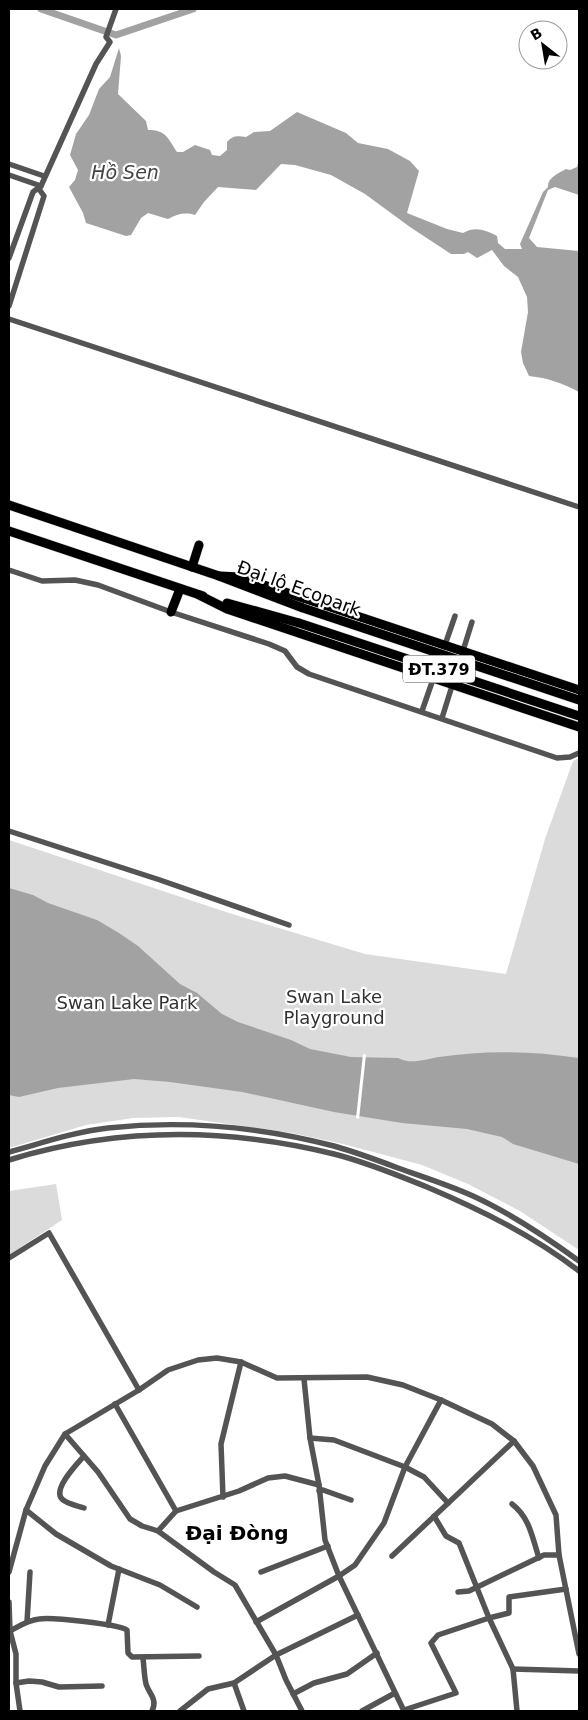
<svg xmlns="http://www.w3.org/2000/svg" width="588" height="1720" font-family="'DejaVu Sans',sans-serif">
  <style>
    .green { fill: #dbdbdb }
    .water { fill: #a2a2a2 }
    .pier { fill: #fff }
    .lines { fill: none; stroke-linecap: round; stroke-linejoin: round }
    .canal { stroke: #a2a2a2; stroke-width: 7 }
    .trunk-casing { stroke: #dbdbdb; stroke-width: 10 }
    .minor { stroke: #545454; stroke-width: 5.5 }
    .trunk { stroke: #000; stroke-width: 9 }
    .trunk-bridge-casing { stroke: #dbdbdb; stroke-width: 10; stroke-linecap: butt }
    .trunk-bridge { stroke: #000; stroke-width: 9 }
    .labels { text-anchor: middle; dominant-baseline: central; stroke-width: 4.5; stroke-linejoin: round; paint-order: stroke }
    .shield { fill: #fff; stroke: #4c4c4c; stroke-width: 1 }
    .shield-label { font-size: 16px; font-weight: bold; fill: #000 }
    .street-label { font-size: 18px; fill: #000; stroke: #fff }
    .park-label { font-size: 18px; fill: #323232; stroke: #fff }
    .water-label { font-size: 19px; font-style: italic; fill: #434343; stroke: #fff }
    .quarter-label { font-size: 20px; font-weight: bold; fill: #000; stroke: #fff }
  </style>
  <rect width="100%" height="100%" fill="#fff"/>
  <g class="green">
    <polygon points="579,758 579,1250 520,1211 468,1184 422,1165 343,1144 292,1133 179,1117 133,1118 86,1125 9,1148 9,840 229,913 365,954 506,974 545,839 573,761"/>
    <polygon points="56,1184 62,1220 9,1255 9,1191"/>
  </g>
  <g class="water">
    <path d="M119,48l2,8 -3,38 28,27 2,9c18,0 20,8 29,22h6l12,-7 15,5 2,5 8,1 7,-6v-8c6,-7 11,-6 19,-5l8,-5 16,-1 27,-19 49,21 12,10 30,6 22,12 9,10 -12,42 40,16 16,4c13,-7 22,-3 34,3l1,7 7,6h17l-2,-5 23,-52 5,-5c-1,-9 11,-14 18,-18l4,1 7,-3 2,-7v35l-24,-8 -7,3 -19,48 8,9 42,4v141c-17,-9 -31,-14 -50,-16l-6,-13 -2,-11 7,-40 -1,-15 -9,-20 -14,-11 -12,-16 -15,8 -9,-6 -4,2h-13l-41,-27 -45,-33 -34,-19 -36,-10 -14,-1 -25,26 -38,-3 -14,15 -9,13c-10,-3 -18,-1 -27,4l-20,-6 -7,5 -10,17 -5,1 -40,-13 -3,-10 -14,-26 6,-7 3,-10 -8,-15 6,-21 13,-19 10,-26 11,-12z"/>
    <path d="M9,888l24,7 15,8 49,17 22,13 19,13 42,38 17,9 25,21 16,8 53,18 19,9 41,8 47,1c13,7 28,1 41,-1 47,-7 94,-6 140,1v106l-66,-20 -11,-7 -35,-8 -65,-6 -68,-11 -92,-20 -72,-10 -36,-3 -76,9 -39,9 -10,-2z"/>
  </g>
  <polygon class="pier" points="363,1054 366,1055 359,1119 356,1118"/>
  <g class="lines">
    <polyline class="canal" points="41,9 116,35 193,9"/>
    <g class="trunk-casing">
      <g id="trunk">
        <polyline points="9,505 219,576 303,608"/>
        <polyline points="9,531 203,596"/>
        <polyline points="192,567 199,545"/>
        <polyline points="219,576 240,577 579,690"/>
        <polyline points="199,595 227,609 579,727"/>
        <polyline points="227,603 299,623"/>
        <polyline points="171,612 180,589"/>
      </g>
    </g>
    <g class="minor">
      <polyline points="9,164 44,176"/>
      <polyline points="9,175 41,186"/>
      <polyline points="9,258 33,192 41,186 96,64 110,42 106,37 116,9"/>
      <polyline points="9,306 44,196 39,189"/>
      <polyline points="9,319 579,507"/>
      <polyline points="9,570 42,581 75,580 98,585 171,612 269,644 285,651 297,667 309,674 557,758 570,757 579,753"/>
      <polyline points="422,711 455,616"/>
      <polyline points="442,718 472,622"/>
      <polyline points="9,831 160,880 289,925"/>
      <path d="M9,1152c33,-9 65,-20 99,-24 75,-8 153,-1 226,18 21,6 43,14 64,22 25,9 51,17 75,28 37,17 73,41 106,65"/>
      <path d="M9,1160c108,-33 215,-33 325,-6 32,8 63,21 93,33 54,23 105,48 152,84"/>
      <polyline points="9,1258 49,1233 139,1390"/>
      <polyline points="304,1379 310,1438 319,1485 325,1540 339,1576 404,1711"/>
      <polyline points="115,1404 176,1511"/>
      <polyline points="65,1434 98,1472 130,1519 142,1526 158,1531 214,1572 235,1585 276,1655 286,1680 302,1711"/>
      <polyline points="310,1438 334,1440 405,1467 424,1477 448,1503"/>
      <polyline points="319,1491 323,1490 351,1500"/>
      <polyline points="223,1497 221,1444 241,1362"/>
      <path d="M512,1504c18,14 20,33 27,54"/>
      <path d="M84,1508c-6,-2 -17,-4 -22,-9 -10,-10 16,-36 22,-43"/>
      <polyline points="26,1510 56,1534 111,1566 160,1585 197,1607"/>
      <polyline points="434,1516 446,1536 459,1543 489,1618 513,1669 517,1711"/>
      <polyline points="158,1531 176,1511 239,1491 268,1478 285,1476 319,1485"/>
      <polyline points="392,1556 514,1441"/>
      <polyline points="9,1572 26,1510 45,1466 65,1434 139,1390 168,1370 198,1360 217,1358 241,1362 277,1378 367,1377 403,1385 441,1400 492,1424 514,1441 533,1466 556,1515 559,1555 579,1654"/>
      <polyline points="261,1572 328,1546"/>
      <polyline points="458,1592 469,1591 544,1555 559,1555"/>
      <polyline points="9,1602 10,1631 16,1654 16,1683 20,1711"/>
      <polyline points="27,1622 30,1572"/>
      <polyline points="256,1622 339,1576 355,1565 384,1523 405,1467 441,1400"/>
      <polyline points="108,1625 119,1569"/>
      <path d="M10,1631c9,-5 18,-11 29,-12 13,-2 78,5 88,11l1,23 4,4 67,-1"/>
      <path d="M143,1658c1,8 1,17 3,26 3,10 12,15 6,27"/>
      <polyline points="513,1669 579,1671"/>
      <polyline points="16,1683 29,1681 42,1682 59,1687 102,1686"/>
      <polyline points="234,1683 244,1711"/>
      <polyline points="293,1694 314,1683 347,1674 377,1653"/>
      <polyline points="404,1710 456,1693 431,1643 438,1635 489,1618 509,1613 509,1597 566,1589"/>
      <polyline points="180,1711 208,1689 234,1683 276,1655 358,1615"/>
      <polyline points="362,1711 395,1693"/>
    </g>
    <use href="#trunk" class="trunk"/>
    <g class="trunk-bridge-casing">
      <g id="trunk-bridge">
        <polyline points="303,608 579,700"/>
        <polyline points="299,623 579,716"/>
      </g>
    </g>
    <use href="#trunk-bridge" class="trunk-bridge"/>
  </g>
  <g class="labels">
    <rect class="shield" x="403" y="655.5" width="72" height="27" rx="4"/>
    <g class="shield-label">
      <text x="439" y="669">ĐT.379</text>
    </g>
    <g class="street-label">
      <text transform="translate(299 588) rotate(20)">Đại lộ Ecopark</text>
    </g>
    <g class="park-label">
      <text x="334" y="996">Swan Lake<tspan x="334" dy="21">Playground</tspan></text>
      <text x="127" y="1002">Swan Lake Park</text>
    </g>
    <g class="water-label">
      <text x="125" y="172">Hồ Sen</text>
    </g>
    <g class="quarter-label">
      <text x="237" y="1533">Đại Đòng</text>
    </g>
  </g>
  <rect width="588" height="1720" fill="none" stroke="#000000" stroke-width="20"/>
  <g transform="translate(543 45) rotate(329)"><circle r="24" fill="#ffffff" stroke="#999999"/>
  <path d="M0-4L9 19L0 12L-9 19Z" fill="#000000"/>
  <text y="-8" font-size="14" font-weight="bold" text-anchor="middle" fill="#000000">B</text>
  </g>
</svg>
